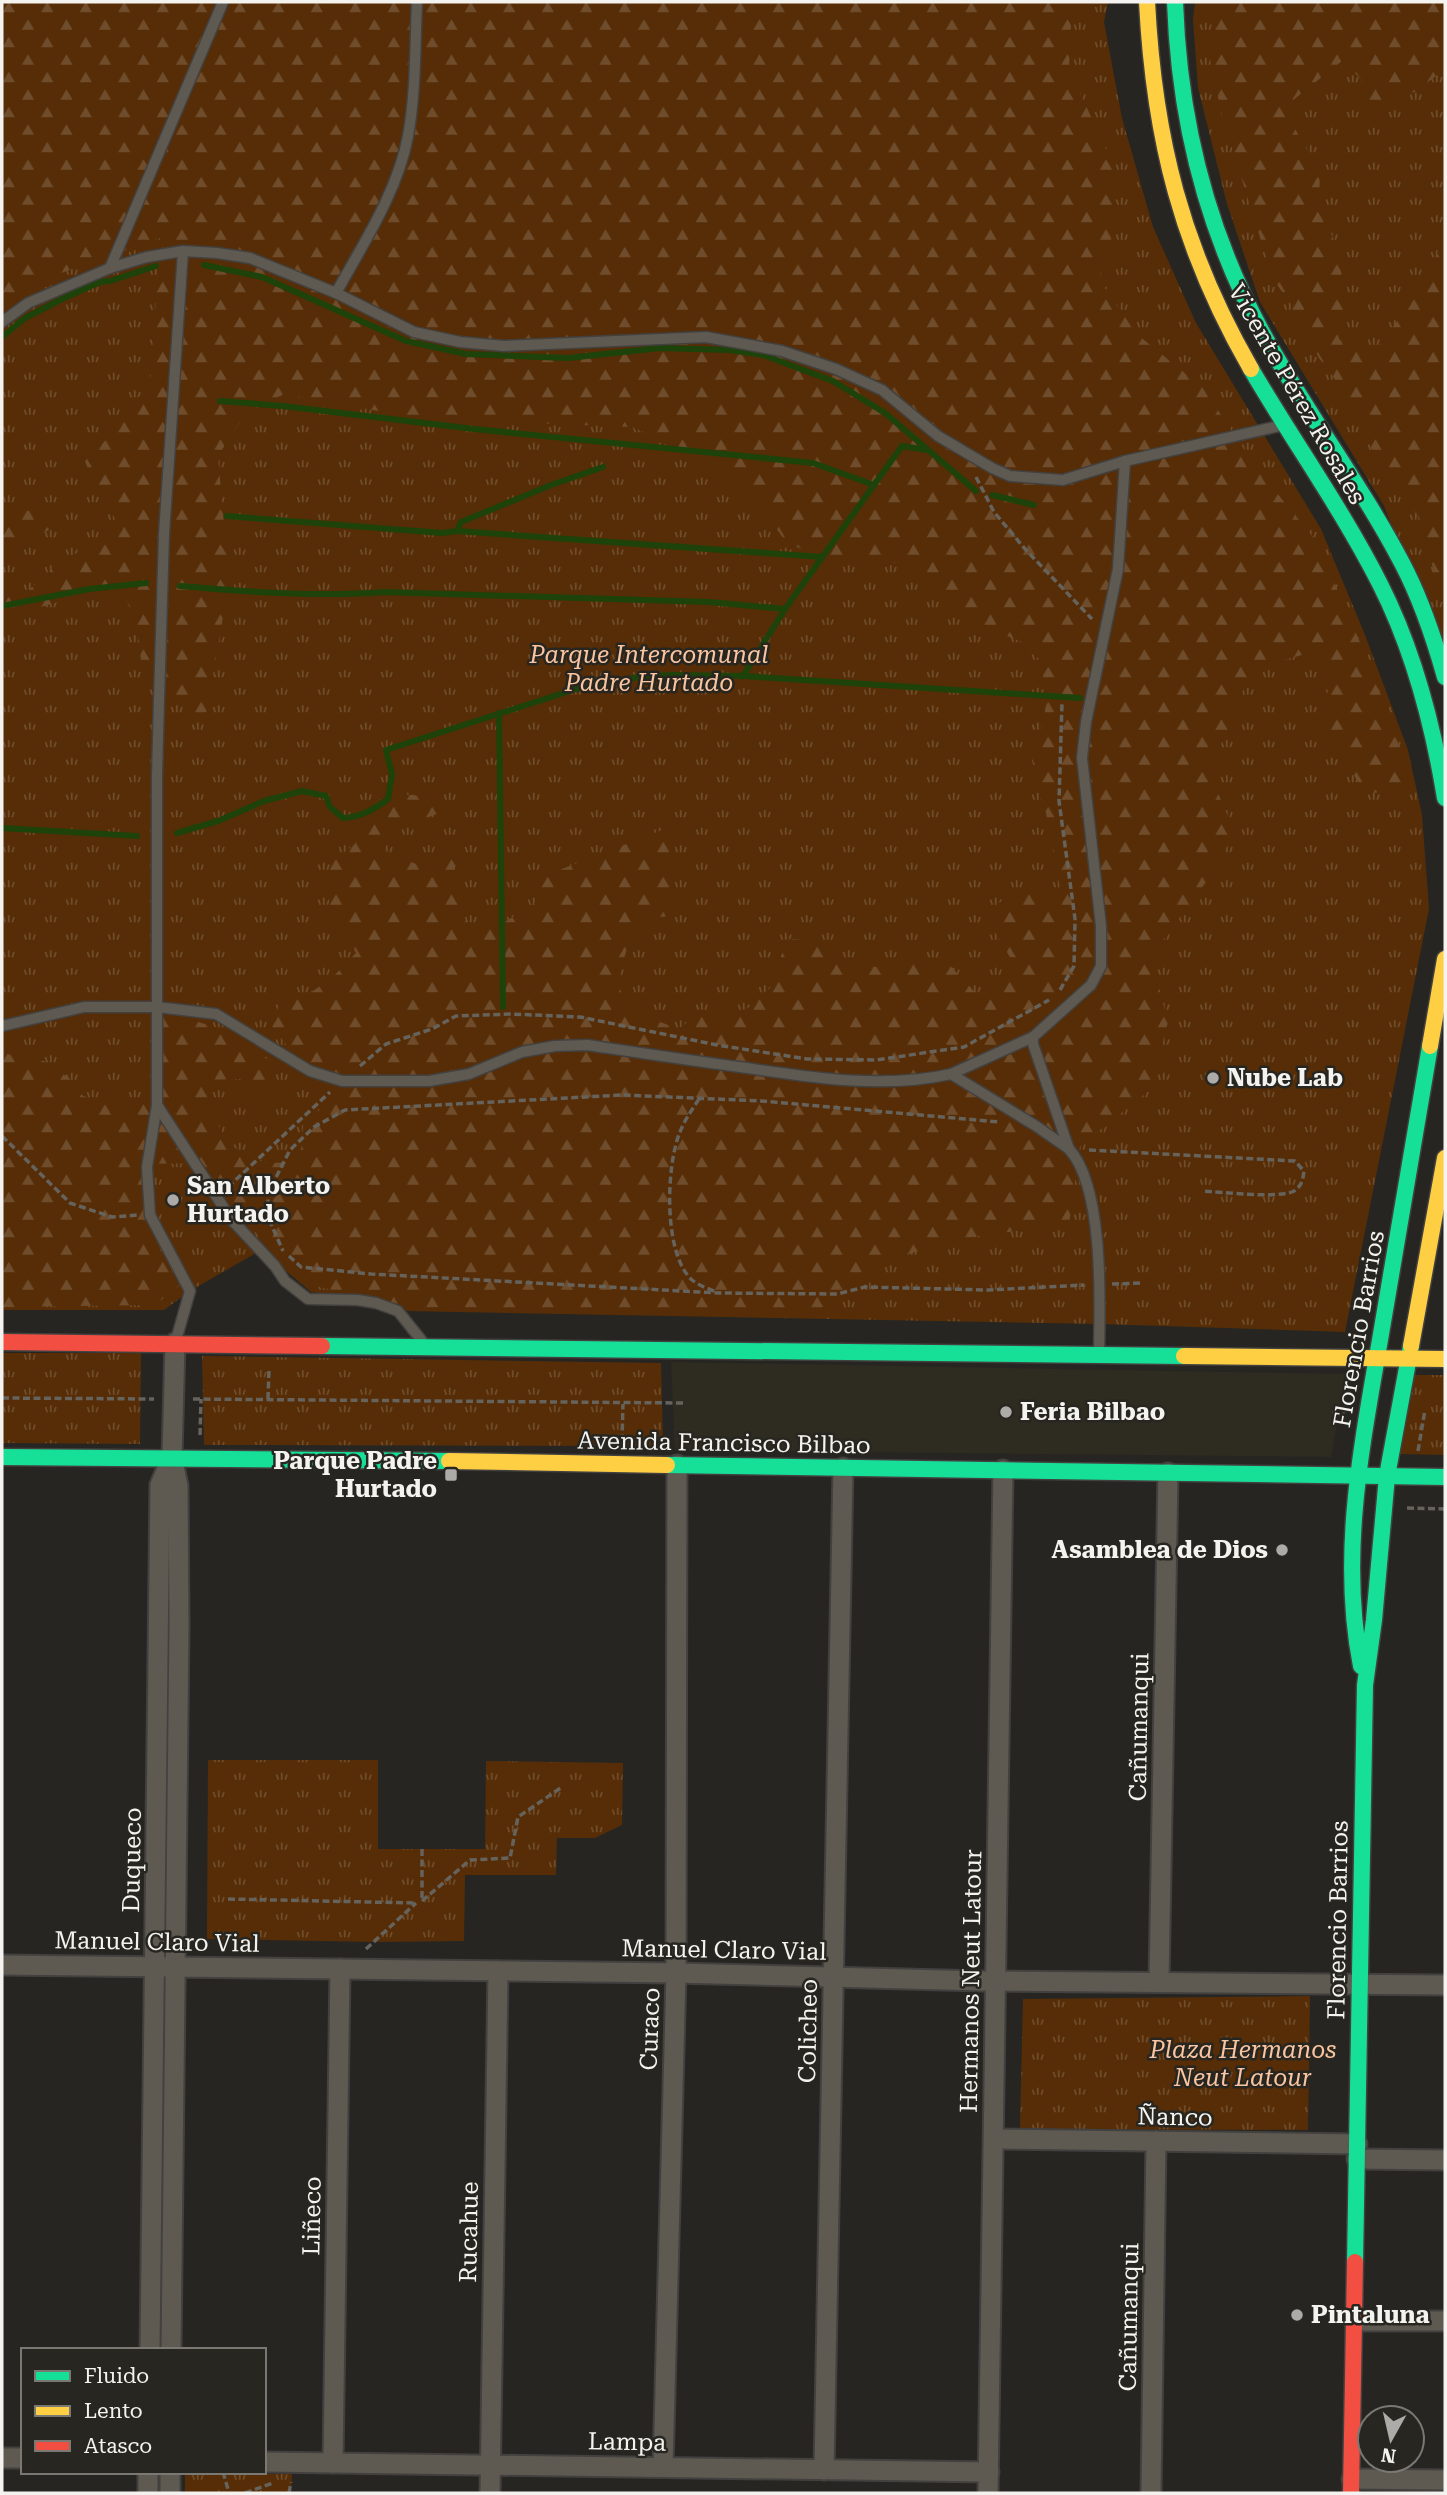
<svg xmlns="http://www.w3.org/2000/svg" width="1447" height="2495" font-family="'Roboto Serif',serif">
  <style>
    .built { fill: #2e2c21 }
    .grass { fill: url(#grass-tufts) }
    .forest { fill: url(#forest-firs) }
    .lines { fill: none; stroke-linecap: round; stroke-linejoin: round }
    .stream { stroke: #1d430b; stroke-width: 6 }
    .lane-casing { stroke: #42413f; stroke-width: 13 }
    .street-casing { stroke: #42413f; stroke-width: 23 }
    .fast-casing { stroke: #42413f; stroke-width: 19 }
    .slow-casing { stroke: #42413f; stroke-width: 19 }
    .jam-casing { stroke: #42413f; stroke-width: 19 }
    .path { stroke: #66625c; stroke-width: 3.5; stroke-dasharray: 7 3.5; stroke-linecap: butt }
    .lane { stroke: #5e5951; stroke-width: 10 }
    .street { stroke: #5e5951; stroke-width: 19 }
    .fast { stroke: #16e098; stroke-width: 16 }
    .slow { stroke: #ffcf43; stroke-width: 16 }
    .jam { stroke: #f24e42; stroke-width: 16 }
    .poi-dot { fill: #acaba7; stroke: #272620; stroke-width: 2.5 }
    .labels { text-anchor: middle; dominant-baseline: central; stroke-width: 5; stroke-linejoin: round; paint-order: stroke }
    .street-label { font-size: 24px; fill: #f4f3ef; stroke: #272620 }
    .park-label { font-size: 24px; font-style: italic; fill: #f9c4a0; stroke: #272620 }
    .poi-label { font-size: 24px; font-weight: bold; fill: #f4f3ef; stroke: #272620; text-anchor: start }
  </style>
  <defs>
    <pattern id="grass-tufts" width="24" height="20" patternUnits="userSpaceOnUse" patternTransform="scale(1.75)"><rect width="24" height="20" fill="#562d06"/><path d="M3 7l-1-3M5 7V3M7 7l1-3M15 17l-1-3M17 17v-4M19 17l1-3" fill="none" stroke="#6f4c2b"/></pattern>
    <pattern id="forest-firs" width="22" height="20" patternUnits="userSpaceOnUse" patternTransform="scale(1.75)"><rect width="22" height="20" fill="#562d06"/><path d="M5 1l3.5 6h-7zM16 11l3.5 6h-7z" fill="#6f4c2b"/></pattern>
  </defs>
  <rect width="100%" height="100%" fill="#262521"/>
  <polygon class="built" points="671,1362 1346,1374 1331,1457 675,1450"/>
  <g class="grass">
    <polygon points="2,2 1108,2 1104,22 1122,118 1153,227 1196,323 1321,529 1365,635 1408,750 1422,815 1429,909 1345,1332 1100,1324 407,1311 395,1303 311,1292 261,1250 190,1291 164,1310 2,1310"/>
    <polygon points="1195,2 1445,2 1445,659 1384,506 1260,302 1227,204 1198,88 1193,19"/>
    <polygon points="2,1353 141,1353 140,1444 2,1443"/>
    <polygon points="202,1356 661,1363 663,1446 204,1445"/>
    <polygon points="1414,1375 1445,1375 1445,1455 1400,1454"/>
    <polygon points="208,1760 378,1760 378,1849 485,1849 486,1761 623,1763 622,1825 595,1838 557,1838 556,1875 465,1875 464,1941 376,1942 207,1939"/>
    <polygon points="1310,1996 1308,2130 1020,2129 1023,1999"/>
    <polygon points="185,2474 292,2474 291,2493 185,2493"/>
  </g>
  <g class="forest">
    <path d="M2,2h1070l-3,67 48,104 -6,68 -12,39 39,55 65,53 55,82 59,72 54,126 29,79 6,41 -40,6 -41,-64v-31l9,-25 -25,-21 -29,8 -34,21 -17,46 -15,30 4,35 17,40 -29,49 -55,74 17,66 -17,67 -71,57 -11,78 -112,15 -80,25 -61,48 -404,-5 -102,-22 -46,-42 -62,-80 -60,1 6,63 31,59 -24,19 -153,2v-254l42,8 25,17 14,18 42,12 36,-10 2,-87 81,25 25,26 -1,40 -16,-6 -11,-17 -33,1c3,37 15,73 56,82 9,2 20,0 29,0l8,-13 2,-23 28,-27 -59,-72 9,-29 32,-7 19,-13 24,-25 -27,-50 1,-40 25,-19 7,-29 25,-22 48,4 5,16 -39,13 -18,24 38,16 33,-15 3,51 11,23 34,-1 34,-22 8,-26 126,-49 6,88 -30,4 -16,20 -13,42 11,29 51,19 20,-17 42,2 29,-26 17,-49 34,2 24,18 35,9 62,-11 42,45 33,-33 -30,-50 10,-15 33,-20 17,16 14,-6 -15,-81 -11,-30 -3,-28 12,-36 3,-25 -8,-35 -19,-18 -54,-21 -36,-47 -49,-14 -51,3 -44,-20 -32,-45 -48,-38 -74,-32 -209,-8 -139,-25 -39,20 -27,42 6,69 10,29 -29,166 -62,-41 -5,-46 -13,-38 -48,1 -75,23v-51l22,26 36,-31 60,-36 -27,-45 -8,-21 22,-22 16,-25 27,-29 10,-147 -110,39 -48,28z"/>
    <path d="M1217,2h228v74l-4,-4 -26,20 -47,13 -7,-26 -19,-18 -59,47 37,64 -1,32 14,34 15,62 -9,39 38,11c26,-40 63,-80 68,-129v389l-25,-87 -12,-30 -35,-39 -14,-43 -40,-53 -26,-51 -20,-28 -51,-163 -13,-62 4,-40z"/>
    <polygon points="57,505 59,525 2,553 2,516"/>
  </g>
  <g class="lines">
    <g class="stream">
      <polyline points="204,265 262,277 406,341 466,354 568,358 660,348 730,350 763,355 833,381 885,413 976,491"/>
      <polyline points="2,337 25,318 64,298 100,282 110,281 156,266"/>
      <polyline points="220,401 283,406 474,429 813,463 874,485"/>
      <polyline points="992,495 1034,505"/>
      <polyline points="227,516 442,533 457,531 461,522 551,485 603,467"/>
      <polyline points="457,531 822,557"/>
      <path d="M180,586c68,6 136,11 204,6l325,10 76,7"/>
      <polyline points="2,606 89,589 146,583"/>
      <polyline points="743,676 785,609 902,446 927,450"/>
      <polyline points="499,713 503,1007"/>
      <polyline points="2,828 137,836"/>
      <path d="M177,833l41,-12 46,-20 38,-10 24,5 4,11 13,11c18,-1 30,-8 45,-19l4,-25 -6,-24 190,-61 62,-12 34,-2 71,1 337,22"/>
    </g>
    <g class="lane-casing">
      <g id="lane">
        <polyline points="110,268 223,2"/>
        <path d="M336,293c27,-49 62,-102 72,-157 8,-44 7,-90 9,-134"/>
        <path d="M2,322l26,-19 82,-35 37,-11 36,-6 34,2 33,5 86,35 78,39 46,10 44,4 202,-9 76,14 54,18 46,21 56,46 54,32 18,8 53,4 62,-19 -7,108 -32,153 -4,36 19,168v40l-10,19 -58,52v7l36,105 -33,-23 -85,-52c-67,15 -137,4 -204,-6 -53,-7 -106,-15 -160,-23l-32,1 -33,6 -53,22 -40,7h-87l-32,-10 -94,-57 -59,-7h-73l-82,19"/>
        <polyline points="1125,461 1284,425"/>
        <polyline points="951,1074 1033,1037"/>
        <polyline points="157,1105 231,1219 275,1266 285,1281 308,1299 358,1300 376,1303 398,1311 422,1341"/>
        <path d="M1069,1149c35,38 31,153 30,204"/>
        <polyline points="176,1340 190,1291 150,1215 147,1167 157,1105 157,775 159,700 164,534 183,251"/>
      </g>
    </g>
    <g class="street-casing">
      <g id="street">
        <polyline points="2,1965 676,1973 982,1981 1445,1985"/>
        <polyline points="1159,1982 1168,1473"/>
        <polyline points="994,2139 1357,2144"/>
        <polyline points="1357,2159 1445,2160"/>
        <polyline points="1354,2321 1445,2321"/>
        <polyline points="150,2350 160,1485 172,1457"/>
        <polyline points="171,2350 179,1625 178,1486 172,1457 175,1343"/>
        <polyline points="2,2458 23,2458"/>
        <polyline points="264,2462 989,2472"/>
        <polyline points="333,2463 340,1969"/>
        <polyline points="663,2467 676,1973 677,1465"/>
        <polyline points="824,2470 843,1468"/>
        <polyline points="1352,2479 1445,2480"/>
        <polyline points="148,2493 148,2472"/>
        <polyline points="170,2493 170,2472"/>
        <polyline points="490,2493 498,1971"/>
        <polyline points="988,2493 1003,1470"/>
        <polyline points="1151,2493 1156,2141"/>
      </g>
    </g>
    <g class="fast-casing">
      <g id="fast">
        <path d="M1175,2c4,117 31,227 87,330 43,79 98,151 140,231 19,36 32,75 43,114"/>
        <path d="M1251,369c42,72 91,140 129,215 34,67 53,141 65,214"/>
        <polyline points="322,1346 1184,1356"/>
        <polyline points="2,1457 449,1461"/>
        <polyline points="667,1465 1445,1477"/>
        <path d="M1361,1666c-22,-112 1,-221 20,-332 17,-96 33,-192 49,-288"/>
        <polyline points="1355,2262 1365,1685 1374,1620 1387,1476 1411,1346"/>
      </g>
    </g>
    <g class="slow-casing">
      <g id="slow">
        <path d="M1147,2c7,137 35,247 104,367"/>
        <polyline points="1430,1046 1445,959"/>
        <polyline points="1411,1346 1445,1158"/>
        <polyline points="1184,1356 1445,1359"/>
        <polyline points="449,1461 667,1465"/>
      </g>
    </g>
    <g class="jam-casing">
      <g id="jam">
        <polyline points="2,1342 322,1346"/>
        <polyline points="1351,2493 1355,2262"/>
      </g>
    </g>
    <g class="path">
      <polyline points="976,477 994,512 1025,549 1092,619"/>
      <polyline points="1060,990 1074,966 1075,919 1059,801 1062,703"/>
      <polyline points="360,1066 386,1044 432,1029 456,1016 511,1014 580,1017 717,1045 807,1059 876,1060 964,1047 1049,1000"/>
      <path d="M699,1099c-7,11 -15,22 -19,33 -14,33 -17,122 12,148 6,5 17,9 24,12"/>
      <polyline points="2,1136 70,1203 112,1217 138,1215"/>
      <path d="M1089,1150l206,11 9,10c-1,8 -2,15 -10,20 -14,8 -73,1 -92,0"/>
      <polyline points="228,1187 330,1092"/>
      <polyline points="268,1217 268,1193 290,1150 314,1127 345,1110 622,1095 762,1101 999,1122"/>
      <polyline points="250,1218 268,1217 283,1251"/>
      <polyline points="289,1256 301,1267 371,1274 718,1293 837,1294 865,1287 988,1290 1084,1285"/>
      <polyline points="1112,1284 1142,1283"/>
      <polyline points="2,1398 154,1399"/>
      <polyline points="193,1399 685,1403"/>
      <polyline points="268,1399 269,1369"/>
      <polyline points="1332,1412 1345,1412"/>
      <polyline points="200,1435 201,1399"/>
      <polyline points="622,1441 623,1404"/>
      <polyline points="1418,1451 1425,1410"/>
      <polyline points="1407,1508 1445,1509"/>
      <polyline points="422,1849 422,1901"/>
      <polyline points="228,1899 416,1903"/>
      <polyline points="422,1901 470,1860 510,1858 518,1817 562,1787"/>
      <polyline points="366,1949 416,1903"/>
      <polyline points="223,2472 229,2493"/>
      <polyline points="245,2493 273,2483"/>
      <polyline points="289,2493 291,2482"/>
    </g>
    <use href="#lane" class="lane"/>
    <use href="#street" class="street"/>
    <use href="#fast" class="fast"/>
    <use href="#slow" class="slow"/>
    <use href="#jam" class="jam"/>
  </g>
  <g class="poi-dot">
    <circle cx="1213" cy="1078" r="7"/>
    <circle cx="173" cy="1200" r="7"/>
    <circle cx="1006" cy="1412" r="7"/>
    <rect x="444" y="1468" width="14" height="14" rx="3.5"/>
    <circle cx="1282" cy="1550" r="7"/>
    <circle cx="1297" cy="2315" r="7"/>
  </g>
  <g class="labels">
    <g class="street-label">
      <text transform="translate(1297 394) rotate(60)">Vicente Pérez Rosales</text>
      <text transform="translate(1359 1329) rotate(-80)">Florencio Barrios</text>
      <text transform="translate(724 1443) rotate(1)">Avenida Francisco Bilbao</text>
      <text transform="translate(1139 1727) rotate(-89)">Cañumanqui</text>
      <text transform="translate(132 1860) rotate(-89)">Duqueco</text>
      <text transform="translate(1338 1920) rotate(-89)">Florencio Barrios</text>
      <text transform="translate(157 1942) rotate(1)">Manuel Claro Vial</text>
      <text transform="translate(724 1950) rotate(1)">Manuel Claro Vial</text>
      <text transform="translate(971 1981) rotate(-89)">Hermanos Neut Latour</text>
      <text transform="translate(650 2029) rotate(-88)">Curaco</text>
      <text transform="translate(808 2031) rotate(-89)">Colicheo</text>
      <text transform="translate(1175 2117) rotate(1)">Ñanco</text>
      <text transform="translate(312 2216) rotate(-89)">Liñeco</text>
      <text transform="translate(469 2232) rotate(-89)">Rucahue</text>
      <text transform="translate(1129 2317) rotate(-89)">Cañumanqui</text>
      <text transform="translate(627 2442) rotate(1)">Lampa</text>
    </g>
    <g class="park-label">
      <text x="649" y="655">Parque Intercomunal<tspan x="649" dy="28">Padre Hurtado</tspan></text>
      <text x="1243" y="2050">Plaza Hermanos<tspan x="1243" dy="28">Neut Latour</tspan></text>
    </g>
    <g class="poi-label">
      <text x="1227" y="1078">Nube Lab</text>
      <text x="187" y="1186">San Alberto<tspan x="187" dy="28">Hurtado</tspan></text>
      <text x="1020" y="1412">Feria Bilbao</text>
      <text x="437" y="1461" text-anchor="end">Parque Padre<tspan x="437" dy="28">Hurtado</tspan></text>
      <text x="1268" y="1550" text-anchor="end">Asamblea de Dios</text>
      <text x="1311" y="2315">Pintaluna</text>
    </g>
  </g>
  <rect width="1447" height="2495" fill="none" stroke="#f4f3ef" stroke-width="7"/>
  <rect x="21" y="2348" width="245" height="126" fill="#272620" stroke="#797873" stroke-width="2"/>
  <rect x="35" y="2371" width="35" height="10" fill="#16e098" stroke="#797873" stroke-width="2"/>
  <text x="84" y="2383" font-size="21" fill="#f4f3ef">Fluido</text>
  <rect x="35" y="2406" width="35" height="10" fill="#ffcf43" stroke="#797873" stroke-width="2"/>
  <text x="84" y="2418" font-size="21" fill="#f4f3ef">Lento</text>
  <rect x="35" y="2441" width="35" height="10" fill="#f24e42" stroke="#797873" stroke-width="2"/>
  <text x="84" y="2453" font-size="21" fill="#f4f3ef">Atasco</text>
  <g transform="translate(1391 2439) rotate(188)"><circle r="33" fill="#272620" stroke="#797873" stroke-width="2"/>
  <path d="M0-5L12 26L0 18L-12 26Z" fill="#acaba7"/>
  <text y="-10" font-size="19" font-weight="bold" text-anchor="middle" fill="#f4f3ef">N</text>
  </g>
</svg>
